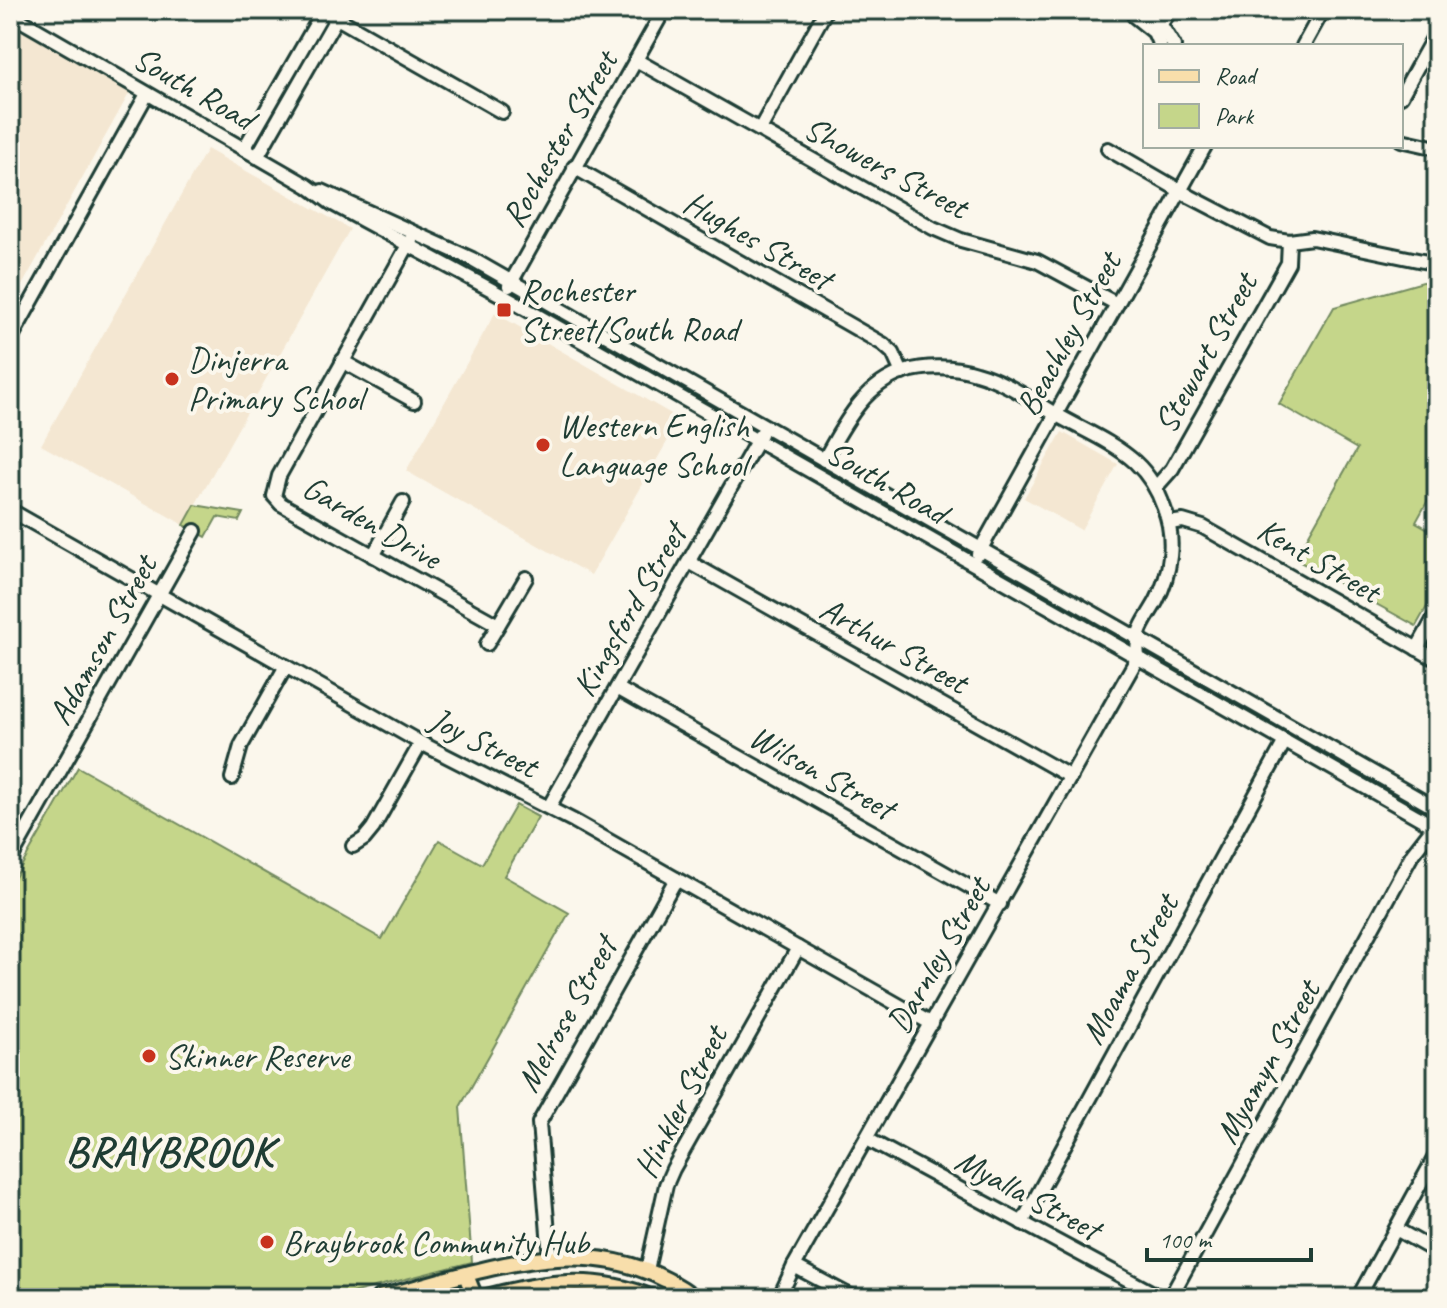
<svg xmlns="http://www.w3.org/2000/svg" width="1447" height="1308" font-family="Caveat,sans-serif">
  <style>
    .built { fill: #f4e7d2 }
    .green { fill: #c5d68a; stroke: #728a5f; stroke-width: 2 }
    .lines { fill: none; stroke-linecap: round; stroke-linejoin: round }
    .minor-casing { stroke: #1f3d34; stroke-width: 18 }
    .major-casing { stroke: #1f3d34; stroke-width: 20 }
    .minor { stroke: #fbf7ec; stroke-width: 12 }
    .major { stroke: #f8deab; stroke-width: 14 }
    .poi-dot { fill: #c8321e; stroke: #fbf7ec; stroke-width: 3 }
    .labels { text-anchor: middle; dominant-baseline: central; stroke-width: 8; stroke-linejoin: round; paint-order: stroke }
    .street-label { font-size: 34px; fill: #1f3d34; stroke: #fbf7ec }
    .poi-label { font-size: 34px; fill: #1f3d34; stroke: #fbf7ec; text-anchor: start }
    .district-label { font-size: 42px; font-weight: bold; letter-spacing: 2px; fill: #1f3d34; stroke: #fbf7ec }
  </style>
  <rect width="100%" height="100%" fill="#fbf7ec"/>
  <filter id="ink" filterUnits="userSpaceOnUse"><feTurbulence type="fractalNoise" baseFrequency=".0125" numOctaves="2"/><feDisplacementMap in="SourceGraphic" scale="16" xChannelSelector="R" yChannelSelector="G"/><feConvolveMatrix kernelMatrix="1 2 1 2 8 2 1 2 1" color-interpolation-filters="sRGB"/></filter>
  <g filter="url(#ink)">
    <g class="built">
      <polygon points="10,24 130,92 10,307"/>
      <polygon points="207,149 350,229 184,525 41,445"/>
      <polygon points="495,313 680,419 591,575 406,471"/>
      <polygon points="1062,432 1118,464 1081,530 1024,498"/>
    </g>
    <g class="green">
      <polygon points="1437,278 1437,484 1416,522 1437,534 1437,589 1416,626 1295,559 1357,449 1279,404 1334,307"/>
      <polygon points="195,505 243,513 239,521 217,517 206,537 184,525"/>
      <polygon points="78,767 382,939 439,840 482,864 516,805 538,817 504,876 569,913 460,1107 472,1262 332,1298 17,1298 10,1294 10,886"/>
    </g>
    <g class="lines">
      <g class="minor-casing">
        <g id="minor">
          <polyline points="323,10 502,112"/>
          <polyline points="1134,10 1161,25 1174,46"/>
          <polyline points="10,14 308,186 331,203 503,296 1437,828"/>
          <polyline points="1134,16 1154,32 1160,46"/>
          <polyline points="1156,30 1171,10"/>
          <polyline points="1303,46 1323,10"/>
          <polyline points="636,60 933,228 961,240 1037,261 1117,304"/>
          <polyline points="1401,96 1437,31"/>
          <polyline points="760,129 826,10"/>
          <polyline points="1401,140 1437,148"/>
          <polyline points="244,149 324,10"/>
          <polyline points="1108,149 1191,197 1270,238 1289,241 1312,238 1437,264"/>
          <polyline points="257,157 341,10"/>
          <polyline points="574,167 883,344 893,353 902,373"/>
          <polyline points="322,191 472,259 1437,809"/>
          <polyline points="412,238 279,476 274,496 281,504 498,625"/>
          <polyline points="509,286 664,10"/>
          <polyline points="10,340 147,94"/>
          <polyline points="342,361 414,401"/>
          <polyline points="1156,487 1172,469 1288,263 1289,241"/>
          <polyline points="10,510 421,743 574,821 932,1024"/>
          <polyline points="1169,523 1183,521 1203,527 1437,660"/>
          <polyline points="978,554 1205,146"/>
          <polyline points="373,556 403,502"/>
          <polyline points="689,562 1071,777"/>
          <polyline points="487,644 526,578"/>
          <polyline points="1417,649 1437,613"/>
          <polyline points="617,688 1000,904"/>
          <polyline points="232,778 241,746 286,666"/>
          <polyline points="549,807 761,434"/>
          <polyline points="353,846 364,839 373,828 421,743"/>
          <polyline points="10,860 195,531"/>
          <polyline points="867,1139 1162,1298"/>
          <polyline points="1022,1223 1285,741"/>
          <polyline points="1396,1229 1433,1250"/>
          <polyline points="550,1258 539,1123 676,879"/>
          <polyline points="794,1266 854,1298"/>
          <polyline points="647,1270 666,1185 673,1169 798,948"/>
          <path d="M779,1298l15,-32 344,-609c-3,-27 5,-32 18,-55 15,-29 20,-63 8,-94 -6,-18 -15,-33 -29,-46 -22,-20 -52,-32 -78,-47 -26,-15 -52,-34 -81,-42 -22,-7 -49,-8 -72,-1 -41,13 -60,53 -80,88"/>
          <polyline points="1170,1298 1413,853 1434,826"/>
          <polyline points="1358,1298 1437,1153"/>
        </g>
      </g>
      <g class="major-casing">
        <g id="major">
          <polyline points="466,1275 475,1298"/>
          <path d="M379,1298c107,-28 217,-75 316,0"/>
          <path d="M483,1298c58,-16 112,-24 169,0"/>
        </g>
      </g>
      <use href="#minor" class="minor"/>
      <use href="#major" class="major"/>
    </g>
  </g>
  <g class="poi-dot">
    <rect x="496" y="302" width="16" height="16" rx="4"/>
    <circle cx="172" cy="379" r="8"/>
    <circle cx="543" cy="445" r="8"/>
    <circle cx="149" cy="1056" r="8"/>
    <circle cx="267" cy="1242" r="8"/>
  </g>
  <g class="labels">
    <g class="street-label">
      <text transform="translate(194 88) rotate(30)">South Road</text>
      <text transform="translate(559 139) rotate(-60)">Rochester Street</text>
      <text transform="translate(886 167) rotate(28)">Showers Street</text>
      <text transform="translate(758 240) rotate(30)">Hughes Street</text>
      <text transform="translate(1068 334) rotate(-61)">Beachley Street</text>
      <text transform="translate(1205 353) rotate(-61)">Stewart Street</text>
      <text transform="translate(887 482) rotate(30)">South Road</text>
      <text transform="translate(372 522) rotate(30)">Garden Drive</text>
      <text transform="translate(1319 560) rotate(30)">Kent Street</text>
      <text transform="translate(629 610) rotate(-60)">Kingsford Street</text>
      <text transform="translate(102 640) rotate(-61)">Adamson Street</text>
      <text transform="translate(894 645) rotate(29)">Arthur Street</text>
      <text transform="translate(484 742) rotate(27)">Joy Street</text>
      <text transform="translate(822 772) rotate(29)">Wilson Street</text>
      <text transform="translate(938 955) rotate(-60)">Darnley Street</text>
      <text transform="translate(1129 969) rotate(-61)">Moama Street</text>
      <text transform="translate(566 1014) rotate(-61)">Melrose Street</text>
      <text transform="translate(1267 1062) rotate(-61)">Myamyn Street</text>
      <text transform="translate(680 1102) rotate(-63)">Hinkler Street</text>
      <text transform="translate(1028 1194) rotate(28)">Myalla Street</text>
    </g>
    <g class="poi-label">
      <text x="520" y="290">Rochester<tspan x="520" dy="39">Street/South Road</tspan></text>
      <text x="188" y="359">Dinjerra<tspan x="188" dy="39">Primary School</tspan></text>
      <text x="559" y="425">Western English<tspan x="559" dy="39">Language School</tspan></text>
      <text x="165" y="1056">Skinner Reserve</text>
      <text x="283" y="1242">Braybrook Community Hub</text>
    </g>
    <g class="district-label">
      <text x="170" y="1151">BRAYBROOK</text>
    </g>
  </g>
  <rect width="1447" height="1308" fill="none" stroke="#fbf7ec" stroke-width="40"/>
  <rect x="20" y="20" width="1407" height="1268" fill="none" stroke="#1f3d34" stroke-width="3" filter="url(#ink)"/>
  <rect x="1143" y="44" width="260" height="104" fill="#fbf7ec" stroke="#a3ada2" stroke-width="2"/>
  <rect x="1159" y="70" width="40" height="12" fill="#f8deab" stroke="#a3ada2" stroke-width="2"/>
  <text x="1215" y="84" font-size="24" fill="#1f3d34">Road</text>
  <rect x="1159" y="104" width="40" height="24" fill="#c5d68a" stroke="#a3ada2" stroke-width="2"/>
  <text x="1215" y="124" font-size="24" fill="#1f3d34">Park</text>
  <path d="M1147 1248v12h164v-12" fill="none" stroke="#1f3d34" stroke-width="4"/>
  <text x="1159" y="1248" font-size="24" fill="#1f3d34" stroke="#fbf7ec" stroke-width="6" paint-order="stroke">100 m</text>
</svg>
